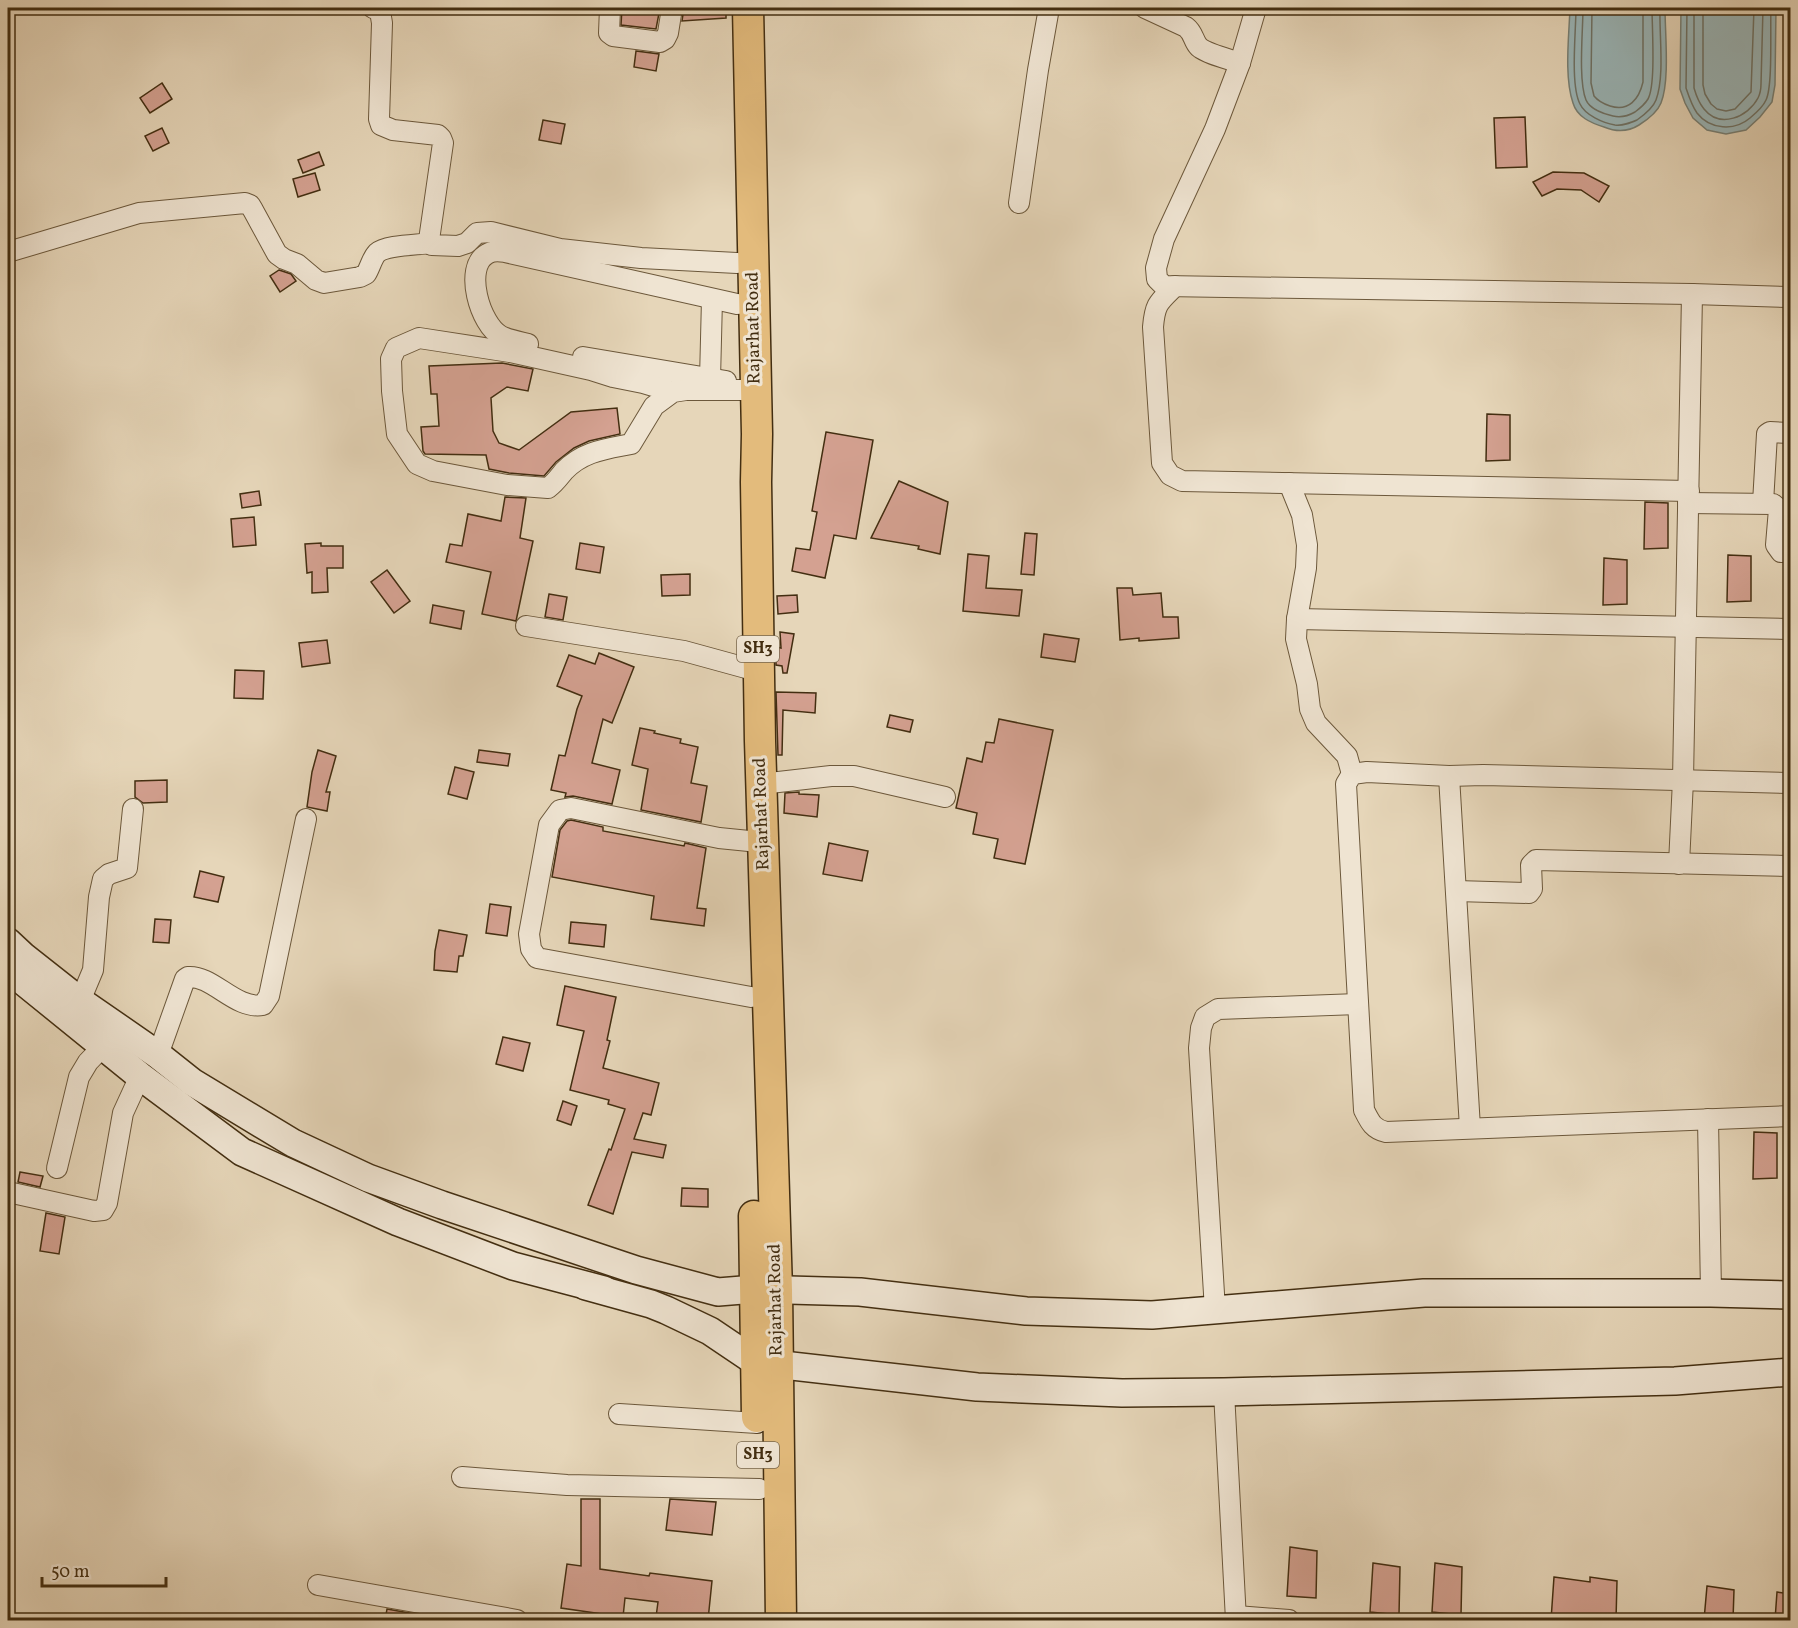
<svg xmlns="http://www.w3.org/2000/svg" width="1798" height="1628" font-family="Vollkorn,serif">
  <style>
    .water { fill: #9ab7ba; stroke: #778076; stroke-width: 1.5 }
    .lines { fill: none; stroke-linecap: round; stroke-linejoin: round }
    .shore { stroke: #6e7266; stroke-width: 1.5 }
    .building { fill: #d4a191; stroke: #432e11; stroke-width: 1.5 }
    .minor-casing { stroke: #6c583b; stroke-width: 22 }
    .secondary-casing { stroke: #432e11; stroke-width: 30 }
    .primary-casing { stroke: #432e11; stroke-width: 33 }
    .minor { stroke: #efe4d2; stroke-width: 20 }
    .secondary { stroke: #efe4d2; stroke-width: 27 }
    .primary { stroke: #e3bb7c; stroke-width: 30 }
    .labels { text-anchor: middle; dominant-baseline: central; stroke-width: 6; stroke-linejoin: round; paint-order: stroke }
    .shield { fill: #efe4d2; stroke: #77654b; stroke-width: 1.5 }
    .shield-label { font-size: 16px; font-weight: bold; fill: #432e11 }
    .street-label { font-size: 18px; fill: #432e11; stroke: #efe4d2 }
  </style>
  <rect width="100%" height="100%" fill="#e6d6b9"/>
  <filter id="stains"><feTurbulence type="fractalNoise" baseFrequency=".00333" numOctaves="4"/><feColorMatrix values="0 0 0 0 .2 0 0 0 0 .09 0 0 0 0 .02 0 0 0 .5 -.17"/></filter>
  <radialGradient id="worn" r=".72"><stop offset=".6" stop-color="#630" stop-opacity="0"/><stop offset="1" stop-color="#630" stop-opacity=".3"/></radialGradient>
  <g class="water">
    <path d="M1570,8h95c0,25 5,73 -4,95 -4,10 -14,17 -22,22 -11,7 -23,7 -35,2 -13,-4 -27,-10 -31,-24 -9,-26 -4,-67 -3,-95z"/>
    <polygon points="1681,8 1776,8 1775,85 1772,102 1760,117 1746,130 1726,134 1707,130 1693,118 1685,103 1680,89"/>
  </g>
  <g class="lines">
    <g class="shore">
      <path d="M1576,8c0,23 -6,77 4,96 5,11 23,19 35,21 8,1 15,-2 22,-5 7,-5 16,-12 19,-20 9,-24 3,-66 4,-92"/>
      <path d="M1583,8c0,22 -5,73 3,92 4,9 18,14 27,16 8,2 15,0 22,-4 4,-3 10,-8 13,-13 8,-14 4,-72 4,-91"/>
      <path d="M1592,8l-1,75 3,13c4,5 10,8 16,10 19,6 29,-7 33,-24v-74"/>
      <path d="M1687,8l-1,80c3,9 6,18 11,25 13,17 38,18 53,5 6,-5 13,-11 16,-18 7,-14 4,-73 5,-92"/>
      <path d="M1694,8v80c2,7 5,15 10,21 16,20 44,8 54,-11 2,-4 3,-10 3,-14l2,-76"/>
      <polyline points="1703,8 1703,85 1705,94 1711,104 1717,109 1726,111 1735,109 1751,92 1754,8"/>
    </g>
  </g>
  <g class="building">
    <polygon points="622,8 660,8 656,29 621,25"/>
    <polygon points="684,8 726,8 726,18 682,21"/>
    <polygon points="636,51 659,54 656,71 634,67"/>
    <polygon points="162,83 172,99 150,113 140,98"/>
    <polygon points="1525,117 1527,167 1496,168 1494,118"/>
    <polygon points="543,120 565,124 561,144 539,140"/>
    <polygon points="162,128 169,143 153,151 145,136"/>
    <polygon points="319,152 324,165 303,173 298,160"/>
    <polygon points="1553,172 1584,173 1609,186 1599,202 1581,190 1557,189 1542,196 1533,182"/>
    <polygon points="315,173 320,190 298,197 293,179"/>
    <polygon points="279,270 291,274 296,281 280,292 270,276"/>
    <polygon points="502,363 533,369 528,391 507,387 491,398 493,431 499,443 519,450 571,412 617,408 620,434 589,441 574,448 556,462 544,476 509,473 489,469 486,455 425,454 423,451 421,427 439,426 437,394 431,394 429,366"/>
    <polygon points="1487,414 1510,415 1510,460 1486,461"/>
    <polygon points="826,432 873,440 856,539 834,535 825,578 792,571 796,548 810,550 817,512 812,511"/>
    <polygon points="899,481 948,502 940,554 918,549 919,546 871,538"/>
    <polygon points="259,491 261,505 242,508 240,494"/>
    <polygon points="505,497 526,498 520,538 533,541 516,621 482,614 491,572 446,562 450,544 462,546 468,514 501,521"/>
    <polygon points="1645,502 1668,503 1668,548 1644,549"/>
    <polygon points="254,517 256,545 233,547 231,519"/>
    <polygon points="1025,533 1037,534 1034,575 1021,574"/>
    <polygon points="321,543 321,546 343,546 343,568 327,568 328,592 312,593 312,572 307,573 305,544"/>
    <polygon points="580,543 604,547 600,573 576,569"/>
    <polygon points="968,554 989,556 986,588 1022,590 1019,616 963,611"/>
    <polygon points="1728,555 1751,556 1751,601 1727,602"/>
    <polygon points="1604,558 1627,560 1627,604 1603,605"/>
    <polygon points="387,570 410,601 394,613 371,582"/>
    <polygon points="690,574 690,595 662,596 661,575"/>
    <polygon points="1117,588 1132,588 1133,595 1161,593 1163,617 1178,617 1179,638 1139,641 1139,638 1120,640"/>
    <polygon points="549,594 567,597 563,620 545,617"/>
    <polygon points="797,595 798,612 778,614 777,596"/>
    <polygon points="433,605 464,611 461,629 430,623"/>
    <polygon points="780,632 794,634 787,673 783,673 782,666 776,665 776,647 781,648"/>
    <polygon points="1044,634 1079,639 1075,662 1041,657"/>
    <polygon points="327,640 330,663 302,667 299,643"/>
    <polygon points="599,653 634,667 612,723 603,719 592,763 620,770 612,804 573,796 565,797 566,793 551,790 559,755 565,756 577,709 582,696 557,686 569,655 595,664"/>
    <polygon points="235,670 264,671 263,699 234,698"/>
    <polygon points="776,692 816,693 815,713 783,710 782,755 778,755"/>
    <polygon points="890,715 913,720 910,732 887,727"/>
    <polygon points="999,719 1053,730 1025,864 994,858 998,839 973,834 977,813 956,808 967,758 982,762 986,742 994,743"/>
    <polygon points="640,728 655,731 654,733 681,739 680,743 698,747 691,783 707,786 701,822 641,810 648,769 632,765"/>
    <polygon points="318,750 336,756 326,792 330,792 327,811 307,807 312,772"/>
    <polygon points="479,750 510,754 508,766 477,762"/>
    <polygon points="455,767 474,772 467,799 448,794"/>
    <polygon points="167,780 167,802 143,803 135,797 135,781"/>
    <polygon points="799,792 799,794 819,795 817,817 784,813 785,793"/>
    <polygon points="571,820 603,827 603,831 684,846 685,843 706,848 697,908 706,909 704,926 651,919 654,896 552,877 560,830 567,821"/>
    <polygon points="829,843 868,851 862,881 823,874"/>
    <polygon points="200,871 224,877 218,902 194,897"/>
    <polygon points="490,904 511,907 507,936 486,933"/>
    <polygon points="155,919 171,920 169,943 153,942"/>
    <polygon points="571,922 606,925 604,947 569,943"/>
    <polygon points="439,930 467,935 463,956 459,956 457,972 434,970 435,951"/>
    <polygon points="565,986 616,997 607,1040 610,1041 603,1068 659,1083 651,1115 643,1113 634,1139 666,1145 663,1158 632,1152 613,1214 588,1205 609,1149 611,1150 625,1109 608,1104 609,1100 570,1090 584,1031 557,1025"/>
    <polygon points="503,1037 530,1043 523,1071 496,1064"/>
    <polygon points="563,1101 577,1106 571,1125 557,1120"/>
    <polygon points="1754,1132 1777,1133 1777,1178 1753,1179"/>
    <polygon points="20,1172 43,1176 40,1187 18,1182"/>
    <polygon points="682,1188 708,1189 708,1207 681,1206"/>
    <polygon points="46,1213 65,1217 59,1254 40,1251"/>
    <polygon points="581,1499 600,1499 600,1569 649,1576 650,1573 712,1581 708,1620 686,1620 656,1617 658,1602 625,1598 623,1617 561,1608 567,1564 581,1566"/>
    <polygon points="670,1499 716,1502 712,1535 666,1530"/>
    <polygon points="1290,1547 1317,1551 1316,1598 1287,1596"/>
    <polygon points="1373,1563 1400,1567 1399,1615 1370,1612"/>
    <polygon points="1435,1563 1462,1567 1461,1615 1432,1612"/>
    <polygon points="1554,1577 1590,1582 1590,1577 1617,1581 1616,1620 1551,1620"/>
    <polygon points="1707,1586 1734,1590 1733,1620 1704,1620"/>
    <polygon points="1777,1592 1791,1594 1791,1620 1775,1620"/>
    <polygon points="387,1609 448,1620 385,1620"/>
  </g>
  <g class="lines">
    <g class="minor-casing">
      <g id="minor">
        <polyline points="373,8 380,11 382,23 379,119 381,125 393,130 438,135 441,138 443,143 429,240 432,245 458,246 467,243 477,233 491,232 560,249 641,258 737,263"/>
        <polyline points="610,8 609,33 613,36 660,42 665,39 668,33 672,8"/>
        <path d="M1145,8l41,19c8,6 7,14 13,20 8,7 30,12 41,16"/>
        <polyline points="1256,8 1240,63 1215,129 1164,239 1156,268 1157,279 1164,286 1692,294 1790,297"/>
        <polyline points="1019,203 1038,70 1049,8"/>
        <path d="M8,252l131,-39 106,-10 5,2 3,5 24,44 7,5 13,5 19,16 8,3 36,-6 6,-3c4,-6 6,-16 11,-21 9,-8 40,-8 53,-10"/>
        <path d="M1175,286c-16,16 -20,17 -22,41l9,136 8,12 12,6 507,10"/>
        <path d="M528,344c-8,-2 -19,-4 -27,-8 -21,-11 -38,-69 -14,-82 6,-4 12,-3 18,-2l232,52"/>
        <polyline points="583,357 726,381"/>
        <polyline points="710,379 712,299"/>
        <path d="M673,392l-30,-9 -30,-6 -22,-7 -81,-18 -91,-14 -23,10 -5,11 1,32 5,43 20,30 16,7 74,14 41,3c7,-5 11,-11 16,-17 19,-20 42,-22 67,-27l23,-38 19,-14 13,-2h70"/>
        <polyline points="1289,483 1302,515 1307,545 1306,568 1297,619 1296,639 1307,684 1310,709 1316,723 1347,756 1352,774"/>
        <polyline points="1688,503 1773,504 1779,509 1776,545 1781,552 1790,552"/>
        <polyline points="1763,503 1767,434 1770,432 1790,433"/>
        <polyline points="1297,619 1790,629"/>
        <polyline points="526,626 684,651 746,668"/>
        <polyline points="1449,776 1470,1128"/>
        <path d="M1790,783l-307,-8 -34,1 -82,-4 -15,2 -6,10 18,326c6,12 9,19 22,22l404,-16"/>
        <polyline points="761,784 831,776 854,776 945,797"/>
        <polyline points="749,841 719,838 571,808 560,810 549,825 529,934 531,949 537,958 751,997"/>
        <polyline points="1679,864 1683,780 1692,294"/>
        <polyline points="1456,891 1529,893 1532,889 1531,865 1536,860 1790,866"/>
        <polyline points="80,1001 93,970 99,897 103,879 109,874 127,868 133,809"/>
        <path d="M158,1055l27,-76 3,-2c25,-2 47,33 75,28l6,-9 37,-177"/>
        <polyline points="1708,1119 1711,1293"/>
        <polyline points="57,1168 79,1077 88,1062 111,1038"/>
        <polyline points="8,1192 94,1211 103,1210 107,1203 123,1113 140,1076"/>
        <polyline points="1215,1310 1199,1048 1201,1028 1205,1017 1218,1009 1358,1004"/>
        <polyline points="1224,1392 1236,1620"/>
        <polyline points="619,1414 757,1423"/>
        <polyline points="462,1477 567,1485 759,1489"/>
        <polyline points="318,1585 517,1620"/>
        <polyline points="1236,1616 1289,1620"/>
      </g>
    </g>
    <g class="secondary-casing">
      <g id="secondary">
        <polyline points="8,942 23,956 80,1001 158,1055 192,1082 293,1143 368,1178 442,1205 636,1270 718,1292 755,1289 860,1292 1026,1311 1152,1315 1424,1293 1711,1293 1790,1295"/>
        <polyline points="8,969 140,1076 242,1152 398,1222 513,1266 604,1290"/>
        <polyline points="586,1286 651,1304 666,1310 710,1331 756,1362 977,1387 1122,1393 1224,1392 1675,1381 1790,1372"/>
      </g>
    </g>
    <g class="primary-casing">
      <g id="primary">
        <polyline points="748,8 757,434 756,482 760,741 777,1290 781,1620"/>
        <polyline points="754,1216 757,1417"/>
      </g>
    </g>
    <use href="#minor" class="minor"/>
    <use href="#secondary" class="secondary"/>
    <use href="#primary" class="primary"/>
  </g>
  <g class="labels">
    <g class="shield">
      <rect x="737" y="636" width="42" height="26" rx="4.5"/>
      <rect x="737" y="1442" width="42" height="26" rx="4.5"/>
    </g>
    <g class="shield-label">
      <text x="758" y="649">SH3</text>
      <text x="758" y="1455">SH3</text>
    </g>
    <g class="street-label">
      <text transform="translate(754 328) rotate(-91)">Rajarhat Road</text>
      <text transform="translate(762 814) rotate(-92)">Rajarhat Road</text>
      <text transform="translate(776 1300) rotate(-91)">Rajarhat Road</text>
    </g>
  </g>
  <rect width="1798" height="1628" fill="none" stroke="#e6d6b9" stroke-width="30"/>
  <rect x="9" y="9" width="1780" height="1610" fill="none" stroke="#432e11" stroke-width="3"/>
  <rect x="15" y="15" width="1768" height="1598" fill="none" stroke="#432e11" stroke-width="1.5"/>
  <path d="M42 1577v9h124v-9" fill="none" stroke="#432e11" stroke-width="3"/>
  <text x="51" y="1577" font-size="18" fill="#432e11" stroke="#efe4d2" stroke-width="4.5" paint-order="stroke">50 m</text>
  <rect width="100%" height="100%" filter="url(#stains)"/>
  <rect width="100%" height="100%" fill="url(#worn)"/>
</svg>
